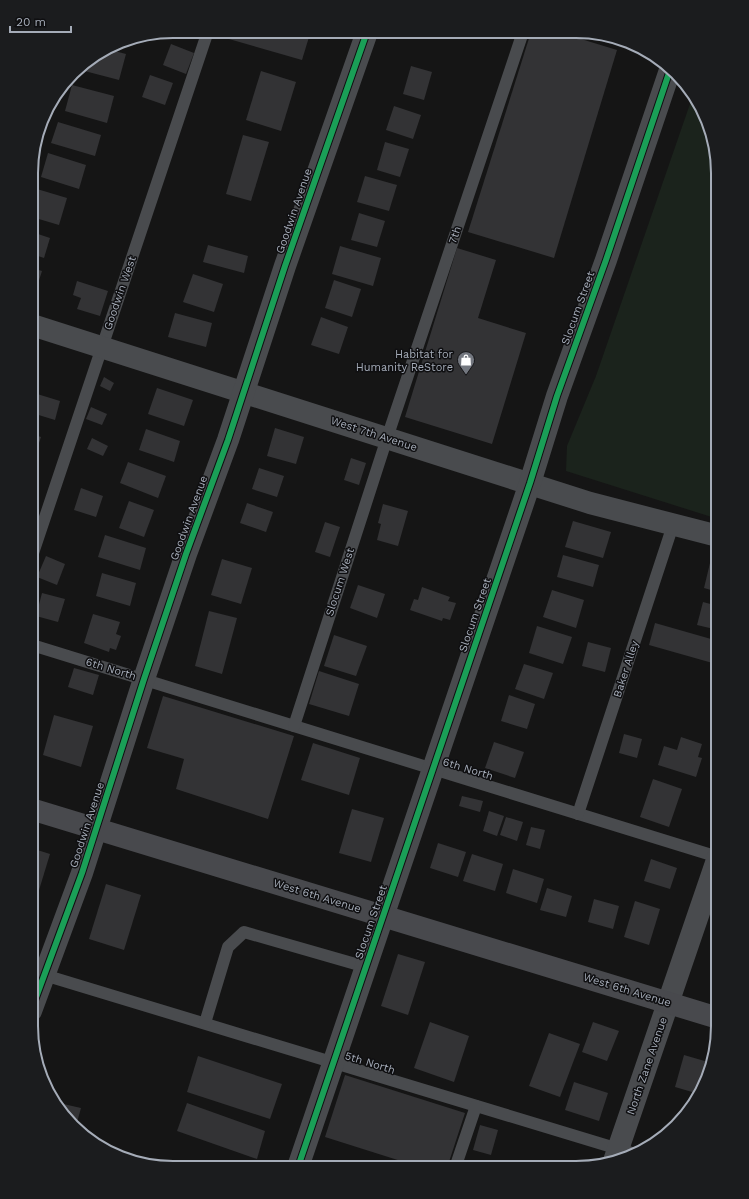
<svg xmlns="http://www.w3.org/2000/svg" width="749" height="1199" font-family="'Work Sans',sans-serif">
  <style>
    .green { fill: #1b231c }
    .building { fill: #333335 }
    .lines { fill: none; stroke-linecap: round; stroke-linejoin: round }
    .lane { stroke: #494b4e; stroke-width: 12 }
    .street { stroke: #494b4e; stroke-width: 22 }
    .secondary { stroke: #48494d; stroke-width: 22 }
    .cycleway-casing { stroke: #0f0f11; stroke-width: 8 }
    .cycleway { stroke: #1a9f57; stroke-width: 6 }
    .labels { text-anchor: middle; dominant-baseline: central; stroke-width: 3; stroke-linejoin: round; paint-order: stroke }
    .street-label { font-size: 11px; fill: #a5acb8; stroke: #0f0f11 }
    .poi-label { font-size: 11px; fill: #a5acb8; stroke: #0f0f11; text-anchor: end }
    .rim { fill: none; stroke: #a5acb8; stroke-width: 2 }
  </style>
  <rect width="100%" height="100%" fill="#151515"/>
  <polygon class="green" points="692,98 707,119 718,173 718,519 566,471 567,446 596,376"/>
  <g class="building">
    <polygon points="231,31 290,31 309,37 302,60 229,39"/>
    <polygon points="531,32 558,32 617,50 554,258 468,232"/>
    <polygon points="171,44 194,53 186,74 163,65"/>
    <polygon points="107,49 126,54 119,80 77,69 79,66"/>
    <polygon points="411,66 432,72 424,100 403,94"/>
    <polygon points="261,71 296,82 281,131 246,120"/>
    <polygon points="150,75 173,83 165,105 142,97"/>
    <polygon points="72,85 114,96 107,123 65,111"/>
    <polygon points="394,106 421,115 413,139 386,130"/>
    <polygon points="58,122 101,135 95,156 51,143"/>
    <polygon points="243,135 269,142 251,201 226,194"/>
    <polygon points="385,142 409,149 400,177 377,170"/>
    <polygon points="48,153 86,165 79,189 41,177"/>
    <polygon points="365,176 397,185 389,211 357,202"/>
    <polygon points="37,189 67,198 59,225 32,217 32,204"/>
    <polygon points="359,213 385,221 377,247 351,240"/>
    <polygon points="32,232 50,238 44,258 32,254"/>
    <polygon points="208,245 248,256 244,273 203,262"/>
    <polygon points="340,246 381,258 373,286 332,274"/>
    <polygon points="457,248 496,260 478,318 526,333 492,444 405,417"/>
    <polygon points="32,268 42,271 34,296 32,295"/>
    <polygon points="193,274 223,284 214,312 183,302"/>
    <polygon points="334,280 361,289 352,317 325,308"/>
    <polygon points="77,281 108,291 100,316 77,309 81,298 73,295"/>
    <polygon points="175,313 212,323 206,347 168,337"/>
    <polygon points="321,317 348,327 339,354 311,345"/>
    <polygon points="104,377 114,383 110,391 100,386"/>
    <polygon points="157,388 193,400 184,426 148,414"/>
    <polygon points="34,393 60,401 55,420 32,413 32,402"/>
    <polygon points="91,407 107,414 102,425 86,419"/>
    <polygon points="275,428 304,437 296,464 267,456"/>
    <polygon points="146,429 180,441 174,462 139,450"/>
    <polygon points="32,434 41,437 37,449 32,447"/>
    <polygon points="92,438 108,446 103,456 87,449"/>
    <polygon points="351,458 366,463 359,485 344,480"/>
    <polygon points="128,462 166,476 158,498 120,483"/>
    <polygon points="259,468 284,476 277,497 252,489"/>
    <polygon points="81,488 103,496 96,517 74,510"/>
    <polygon points="129,501 154,510 144,537 119,528"/>
    <polygon points="247,503 273,512 266,532 240,523"/>
    <polygon points="383,504 408,511 398,546 377,540 381,524 378,523"/>
    <polygon points="573,521 611,532 603,558 565,547"/>
    <polygon points="325,522 340,527 330,557 315,552"/>
    <polygon points="105,535 146,548 140,570 98,557"/>
    <polygon points="563,555 599,565 593,587 557,577"/>
    <polygon points="46,556 65,564 57,585 37,577"/>
    <polygon points="222,559 252,568 241,604 211,595"/>
    <polygon points="710,563 718,565 718,592 704,588"/>
    <polygon points="102,573 136,583 130,606 96,596"/>
    <polygon points="358,585 385,594 377,618 350,608"/>
    <polygon points="422,587 450,597 448,601 456,603 450,620 443,618 442,621 410,610 414,599 418,600"/>
    <polygon points="552,590 584,600 576,628 543,617"/>
    <polygon points="42,593 65,599 58,622 36,616"/>
    <polygon points="703,602 718,606 718,630 697,625"/>
    <polygon points="209,611 237,618 222,674 195,666"/>
    <polygon points="93,614 120,622 116,634 121,636 116,650 110,648 109,652 84,643"/>
    <polygon points="655,623 718,641 718,657 716,664 649,645"/>
    <polygon points="537,626 572,637 563,664 529,653"/>
    <polygon points="334,635 367,646 356,676 324,666"/>
    <polygon points="588,642 611,648 605,672 582,666"/>
    <polygon points="524,664 553,673 544,699 515,689"/>
    <polygon points="74,668 99,675 93,695 68,687"/>
    <polygon points="319,671 359,684 349,716 309,704"/>
    <polygon points="509,695 535,704 527,729 501,721"/>
    <polygon points="163,696 294,736 268,819 176,789 184,759 147,748"/>
    <polygon points="31,708 39,711 32,736 31,736"/>
    <polygon points="54,715 93,726 81,767 43,755"/>
    <polygon points="624,734 642,739 637,758 619,753"/>
    <polygon points="681,737 702,744 698,757 702,758 696,777 658,765 664,746 677,750"/>
    <polygon points="494,742 524,752 515,778 485,768"/>
    <polygon points="313,743 360,758 349,795 301,780"/>
    <polygon points="653,779 682,789 669,827 640,817"/>
    <polygon points="462,796 483,801 480,812 459,806"/>
    <polygon points="352,809 384,818 371,862 339,853"/>
    <polygon points="489,811 504,816 497,836 483,831"/>
    <polygon points="506,817 523,822 517,841 500,835"/>
    <polygon points="531,827 545,830 540,849 526,845"/>
    <polygon points="438,843 466,852 458,877 430,868"/>
    <polygon points="31,848 50,854 36,900 31,899"/>
    <polygon points="472,854 503,864 495,891 463,881"/>
    <polygon points="651,859 677,868 670,889 644,881"/>
    <polygon points="513,869 544,879 537,903 506,893"/>
    <polygon points="106,884 141,895 124,950 89,939"/>
    <polygon points="547,888 572,896 566,917 540,910"/>
    <polygon points="594,899 619,906 613,929 588,922"/>
    <polygon points="635,901 660,909 649,945 624,937"/>
    <polygon points="717,938 718,938 718,959 711,957"/>
    <polygon points="398,954 425,962 408,1015 381,1006"/>
    <polygon points="430,1022 469,1036 454,1082 414,1068"/>
    <polygon points="593,1022 619,1031 607,1061 582,1052"/>
    <polygon points="549,1033 580,1044 560,1097 529,1086"/>
    <polygon points="684,1055 708,1062 699,1094 675,1087"/>
    <polygon points="198,1056 282,1084 270,1119 187,1092"/>
    <polygon points="345,1075 465,1113 447,1168 402,1168 404,1162 325,1137"/>
    <polygon points="574,1082 608,1093 599,1121 565,1110"/>
    <polygon points="59,1103 81,1108 76,1126 67,1113"/>
    <polygon points="187,1103 265,1131 257,1159 177,1131"/>
    <polygon points="480,1125 498,1130 491,1155 473,1150"/>
  </g>
  <g class="lines">
    <g class="lane">
      <polyline points="32,556 208,31"/>
      <polyline points="32,645 718,857"/>
      <polyline points="294,726 387,438 523,32"/>
      <polyline points="578,814 673,525"/>
      <polyline points="31,971 635,1154"/>
      <polyline points="205,1023 228,947 244,932 366,967"/>
      <polyline points="455,1168 476,1106"/>
    </g>
    <g class="street">
      <polyline points="32,325 590,503 718,536"/>
      <polyline points="31,1011 82,873 144,679 186,554 228,440 285,266 367,32"/>
      <polyline points="614,1161 718,857"/>
      <polyline points="298,1167 530,483 557,396 606,260 670,70"/>
    </g>
    <polyline class="secondary" points="31,809 718,1018"/>
    <g class="cycleway-casing">
      <g id="cycleway">
        <polyline points="31,1011 82,873 144,679 186,554 228,440 285,266 367,32"/>
        <polyline points="298,1167 530,483 557,396 606,260 670,70"/>
      </g>
    </g>
    <use href="#cycleway" class="cycleway"/>
  </g>
  <defs>
    <g id="shop-pin" transform="scale(0.9)"><path d="M0 17L-7.5 6A9.5 9.5 0 1 1 7.5 6Z" fill="#73777f" stroke="#0f0f11"/><path d="M-5-2.5h2.3a2.7 3.5 0 0 1 5.4 0H5L5.5 6h-11ZM-1.5-2.5h3a1.5 2.3 0 0 0-3 0Z" fill="#fff"/></g>
  </defs>
  <g fill-rule="evenodd">
    <use href="#shop-pin" x="466" y="360"/>
  </g>
  <g class="labels">
    <g class="street-label">
      <text transform="translate(294 211) rotate(-71)">Goodwin Avenue</text>
      <text transform="translate(455 235) rotate(-71)">7th</text>
      <text transform="translate(120 293) rotate(-71)">Goodwin West</text>
      <text transform="translate(578 308) rotate(-70)">Slocum Street</text>
      <text transform="translate(374 434) rotate(18)">West 7th Avenue</text>
      <text transform="translate(189 518) rotate(-70)">Goodwin Avenue</text>
      <text transform="translate(340 582) rotate(-72)">Slocum West</text>
      <text transform="translate(475 615) rotate(-71)">Slocum Street</text>
      <text transform="translate(111 669) rotate(17)">6th North</text>
      <text transform="translate(626 669) rotate(-72)">Baker Alley</text>
      <text transform="translate(468 769) rotate(17)">6th North</text>
      <text transform="translate(87 825) rotate(-72)">Goodwin Avenue</text>
      <text transform="translate(317 896) rotate(17)">West 6th Avenue</text>
      <text transform="translate(371 922) rotate(-71)">Slocum Street</text>
      <text transform="translate(627 990) rotate(17)">West 6th Avenue</text>
      <text transform="translate(370 1063) rotate(17)">5th North</text>
      <text transform="translate(647 1066) rotate(-71)">North Zane Avenue</text>
    </g>
    <g class="poi-label">
      <text x="453" y="354">Habitat for<tspan x="453" dy="13">Humanity ReStore</tspan></text>
    </g>
  </g>
  <path d="M0 0H749V1199H0ZM173 38H576A135 135 0 0 1 711 173V1026A135 135 0 0 1 576 1161H173A135 135 0 0 1 38 1026V173A135 135 0 0 1 173 38Z" fill="#1b1c1e" fill-rule="evenodd"/>
  <path class="rim" d="M173 38H576A135 135 0 0 1 711 173V1026A135 135 0 0 1 576 1161H173A135 135 0 0 1 38 1026V173A135 135 0 0 1 173 38Z"/>
  <path d="M10 26v6h61v-6" fill="none" stroke="#a5acb8" stroke-width="2"/>
  <text x="16" y="26" font-size="12" fill="#a5acb8" stroke="#0f0f11" stroke-width="3" paint-order="stroke">20 m</text>
</svg>
